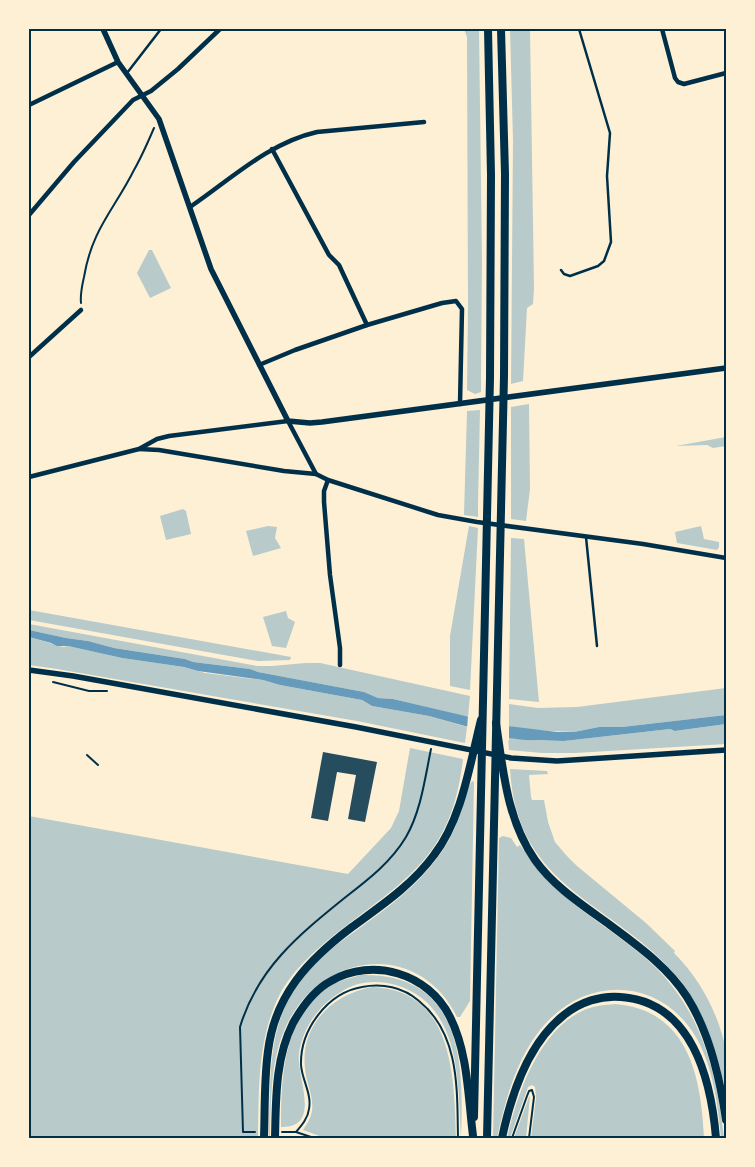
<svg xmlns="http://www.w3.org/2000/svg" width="755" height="1167" font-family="'Times New Roman',serif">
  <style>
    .green { fill: #b9caca }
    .water { fill: #669bbc }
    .pier { fill: #fdf0d5 }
    .building { fill: #264d5e }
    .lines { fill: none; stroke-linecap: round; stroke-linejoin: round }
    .path { stroke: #003049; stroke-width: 2 }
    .service { stroke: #003049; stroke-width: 2.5 }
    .minor { stroke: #003049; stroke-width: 4.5 }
    .tertiary { stroke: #003049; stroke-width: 5.5 }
    .primary { stroke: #003049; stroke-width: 8 }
    .trunk { stroke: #003049; stroke-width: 8 }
    .neatline { fill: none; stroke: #003049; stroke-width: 2 }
  </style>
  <rect width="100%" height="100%" fill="#fdf0d5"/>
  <g class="green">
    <polygon points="464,29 479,29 482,260 481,379 481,392 475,394 467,390 468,308 467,37"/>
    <polygon points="510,29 530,29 534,288 533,304 527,308 523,381 511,384 513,141"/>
    <polygon points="149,250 152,250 171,288 150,298 137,273"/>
    <polygon points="529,404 530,489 526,521 511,519 511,407"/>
    <polygon points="480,410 478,504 478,517 464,515 467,411"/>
    <polygon points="726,437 726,446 713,448 707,445 676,446"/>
    <polygon points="183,509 186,511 191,534 166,540 160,516"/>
    <polygon points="268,526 277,527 275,538 281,548 253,556 246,531"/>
    <polygon points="469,526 478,528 470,690 450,686 450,636"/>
    <polygon points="701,526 704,539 719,542 719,547 717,550 677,543 675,532"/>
    <polygon points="511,538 524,539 539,702 509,699"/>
    <polygon points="29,610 291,657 290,660 258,661 29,620"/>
    <polygon points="286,611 288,618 295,622 286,648 272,646 263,617"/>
    <polygon points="29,624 257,666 272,666 306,663 320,663 470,696 468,717 393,699 378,698 364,692 258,672 250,669 193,662 185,659 114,648 88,641 66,638 29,630"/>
    <polygon points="29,637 63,647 68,646 122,658 184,667 205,673 263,680 280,685 362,700 372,706 429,716 467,727 465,743 357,721 57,669 29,665"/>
    <polygon points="726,688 726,715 622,727 599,727 574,732 528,730 509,726 509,704 538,708 577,707"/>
    <polygon points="726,724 726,744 575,753 542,753 509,750 508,738 543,741 564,741 670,729 676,731"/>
    <path d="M410,748l53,11c-11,93 -51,117 -120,169 -23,18 -46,37 -61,62 -25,46 -23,98 -24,148h-229v-322l319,58 43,-46 8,-17z"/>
    <path d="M510,769l37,2 1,3 -19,1 2,22 1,3h12l4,22 7,20 11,13 11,11 69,57 29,28 -1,2c26,26 45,61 52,98 2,13 0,29 0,42 -9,-41 -21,-81 -47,-114 -65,-79 -162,-87 -169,-210z"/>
    <path d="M472,781l2,1 -4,219 -10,16h-3c-37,-76 -132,-67 -169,5 -18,35 -17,78 -18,116h-1c2,-81 -4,-137 66,-192 30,-23 63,-43 89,-72 14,-15 27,-34 34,-54 4,-12 7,-29 14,-39z"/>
    <path d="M503,836l8,2 6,9 3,-2c10,14 19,27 31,39 28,27 62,47 92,72 57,48 73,112 81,182h-3c-3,-33 -8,-70 -24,-99 -36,-63 -113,-65 -157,-9 -24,30 -35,71 -43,108h-4l6,-300z"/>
    <path d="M361,975c101,-2 103,87 100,163 -3,-54 1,-133 -65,-153 -18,-5 -39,-4 -55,7 -22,13 -38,35 -42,61 -3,24 24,75 -18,74 0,-50 2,-113 51,-142 9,-5 19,-7 29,-10z"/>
    <path d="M372,987c82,3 82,90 84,151h-131l-22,-8c2,-4 5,-7 6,-10 9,-17 -3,-35 -4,-52 -5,-43 28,-74 67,-81z"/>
    <path d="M615,1004c74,6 86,73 89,134h-173l5,-40 -1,-11 -3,-2 -4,2 -1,3 -17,48h-3c10,-43 31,-106 75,-127 10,-5 22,-6 33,-7z"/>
    <polygon points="530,1096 526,1138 514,1138 529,1097"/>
  </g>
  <polygon class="water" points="29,630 66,638 88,641 114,648 185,659 193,662 250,669 258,672 364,692 378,698 393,699 508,726 557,732 574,732 599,727 622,727 726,715 726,724 675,731 670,729 564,741 525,740 508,738 429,716 372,706 362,700 280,685 263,680 198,671 184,667 122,658 68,646 57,646 51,643 29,637"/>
  <polygon class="pier" points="468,715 509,724 509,741 467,730"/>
  <polygon class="building" points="323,752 377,762 365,822 348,819 356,775 337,772 328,821 311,818"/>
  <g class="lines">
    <g class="path">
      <path d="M81,303c-1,-9 1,-17 3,-26 8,-48 30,-67 50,-107 8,-14 14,-28 20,-42"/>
      <polyline points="53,682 89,691 107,691"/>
      <polyline points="87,755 98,765"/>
      <path d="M255,1132h-12l-3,-105c18,-60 60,-93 107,-131 22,-17 44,-34 59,-59 15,-26 19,-59 25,-88"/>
      <polyline points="282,1132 296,1132 314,1138"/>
      <path d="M296,1132c6,-7 12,-14 13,-23 3,-15 -7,-29 -8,-44 -1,-35 26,-72 61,-78 20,-4 41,0 57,14 41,33 38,89 39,137"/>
      <polyline points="512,1138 527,1096 529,1091 532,1090 534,1097 529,1138"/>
    </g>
    <g class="service">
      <polyline points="127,73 161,29"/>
      <polyline points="561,270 564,274 570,276 598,266 604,261 611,242 607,176 610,133 579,29"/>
      <polyline points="586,537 597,646"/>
    </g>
    <g class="minor">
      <polyline points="662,29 675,78 678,82 684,84 726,73"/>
      <polyline points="29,105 118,62"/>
      <polyline points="272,149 329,255 339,265 367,325"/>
      <path d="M190,207c40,-27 78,-64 127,-75l107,-10"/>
      <polyline points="29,215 74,162 133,100 151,91 178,69 220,29"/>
      <polyline points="29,357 81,310"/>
      <polyline points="259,365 295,350 367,325 442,303 456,301 462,309 460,404"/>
      <polyline points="139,449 159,450 284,471 316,474 328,480 438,515 477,522 643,544 726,558"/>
      <polyline points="29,477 139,449 157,439 169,436 288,421 316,474"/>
      <polyline points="328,480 324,491 324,502 330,575 340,648 340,665"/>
    </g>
    <g class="tertiary">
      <polyline points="103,29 118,62 159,119 211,269 288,421 310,423 322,422 726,368"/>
      <polyline points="29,670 73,676 356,727 511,758 557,761 726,750"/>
    </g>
    <g class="primary">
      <polyline points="474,1117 490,378 491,175 488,29"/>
      <polyline points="487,1138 504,376 505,174 501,29"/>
    </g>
    <g class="trunk">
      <path d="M496,723c7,47 11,97 39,137 19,27 49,46 75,65 28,21 58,42 77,72 23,36 33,81 39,123"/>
      <path d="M264,1138c1,-29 0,-58 4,-87 7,-56 40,-91 84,-124 30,-22 60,-42 82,-72 28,-36 36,-92 47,-135"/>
      <path d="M275,1138c1,-38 0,-79 18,-115 9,-16 21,-33 38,-42 42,-24 97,-8 119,36 18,36 18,79 23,119"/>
      <path d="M502,1138c9,-43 26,-95 62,-123 16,-13 37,-20 57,-18 71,5 90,82 95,141"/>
    </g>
  </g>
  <rect width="755" height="1167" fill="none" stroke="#fdf0d5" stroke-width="60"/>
  <rect x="30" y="30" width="695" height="1107" class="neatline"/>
</svg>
